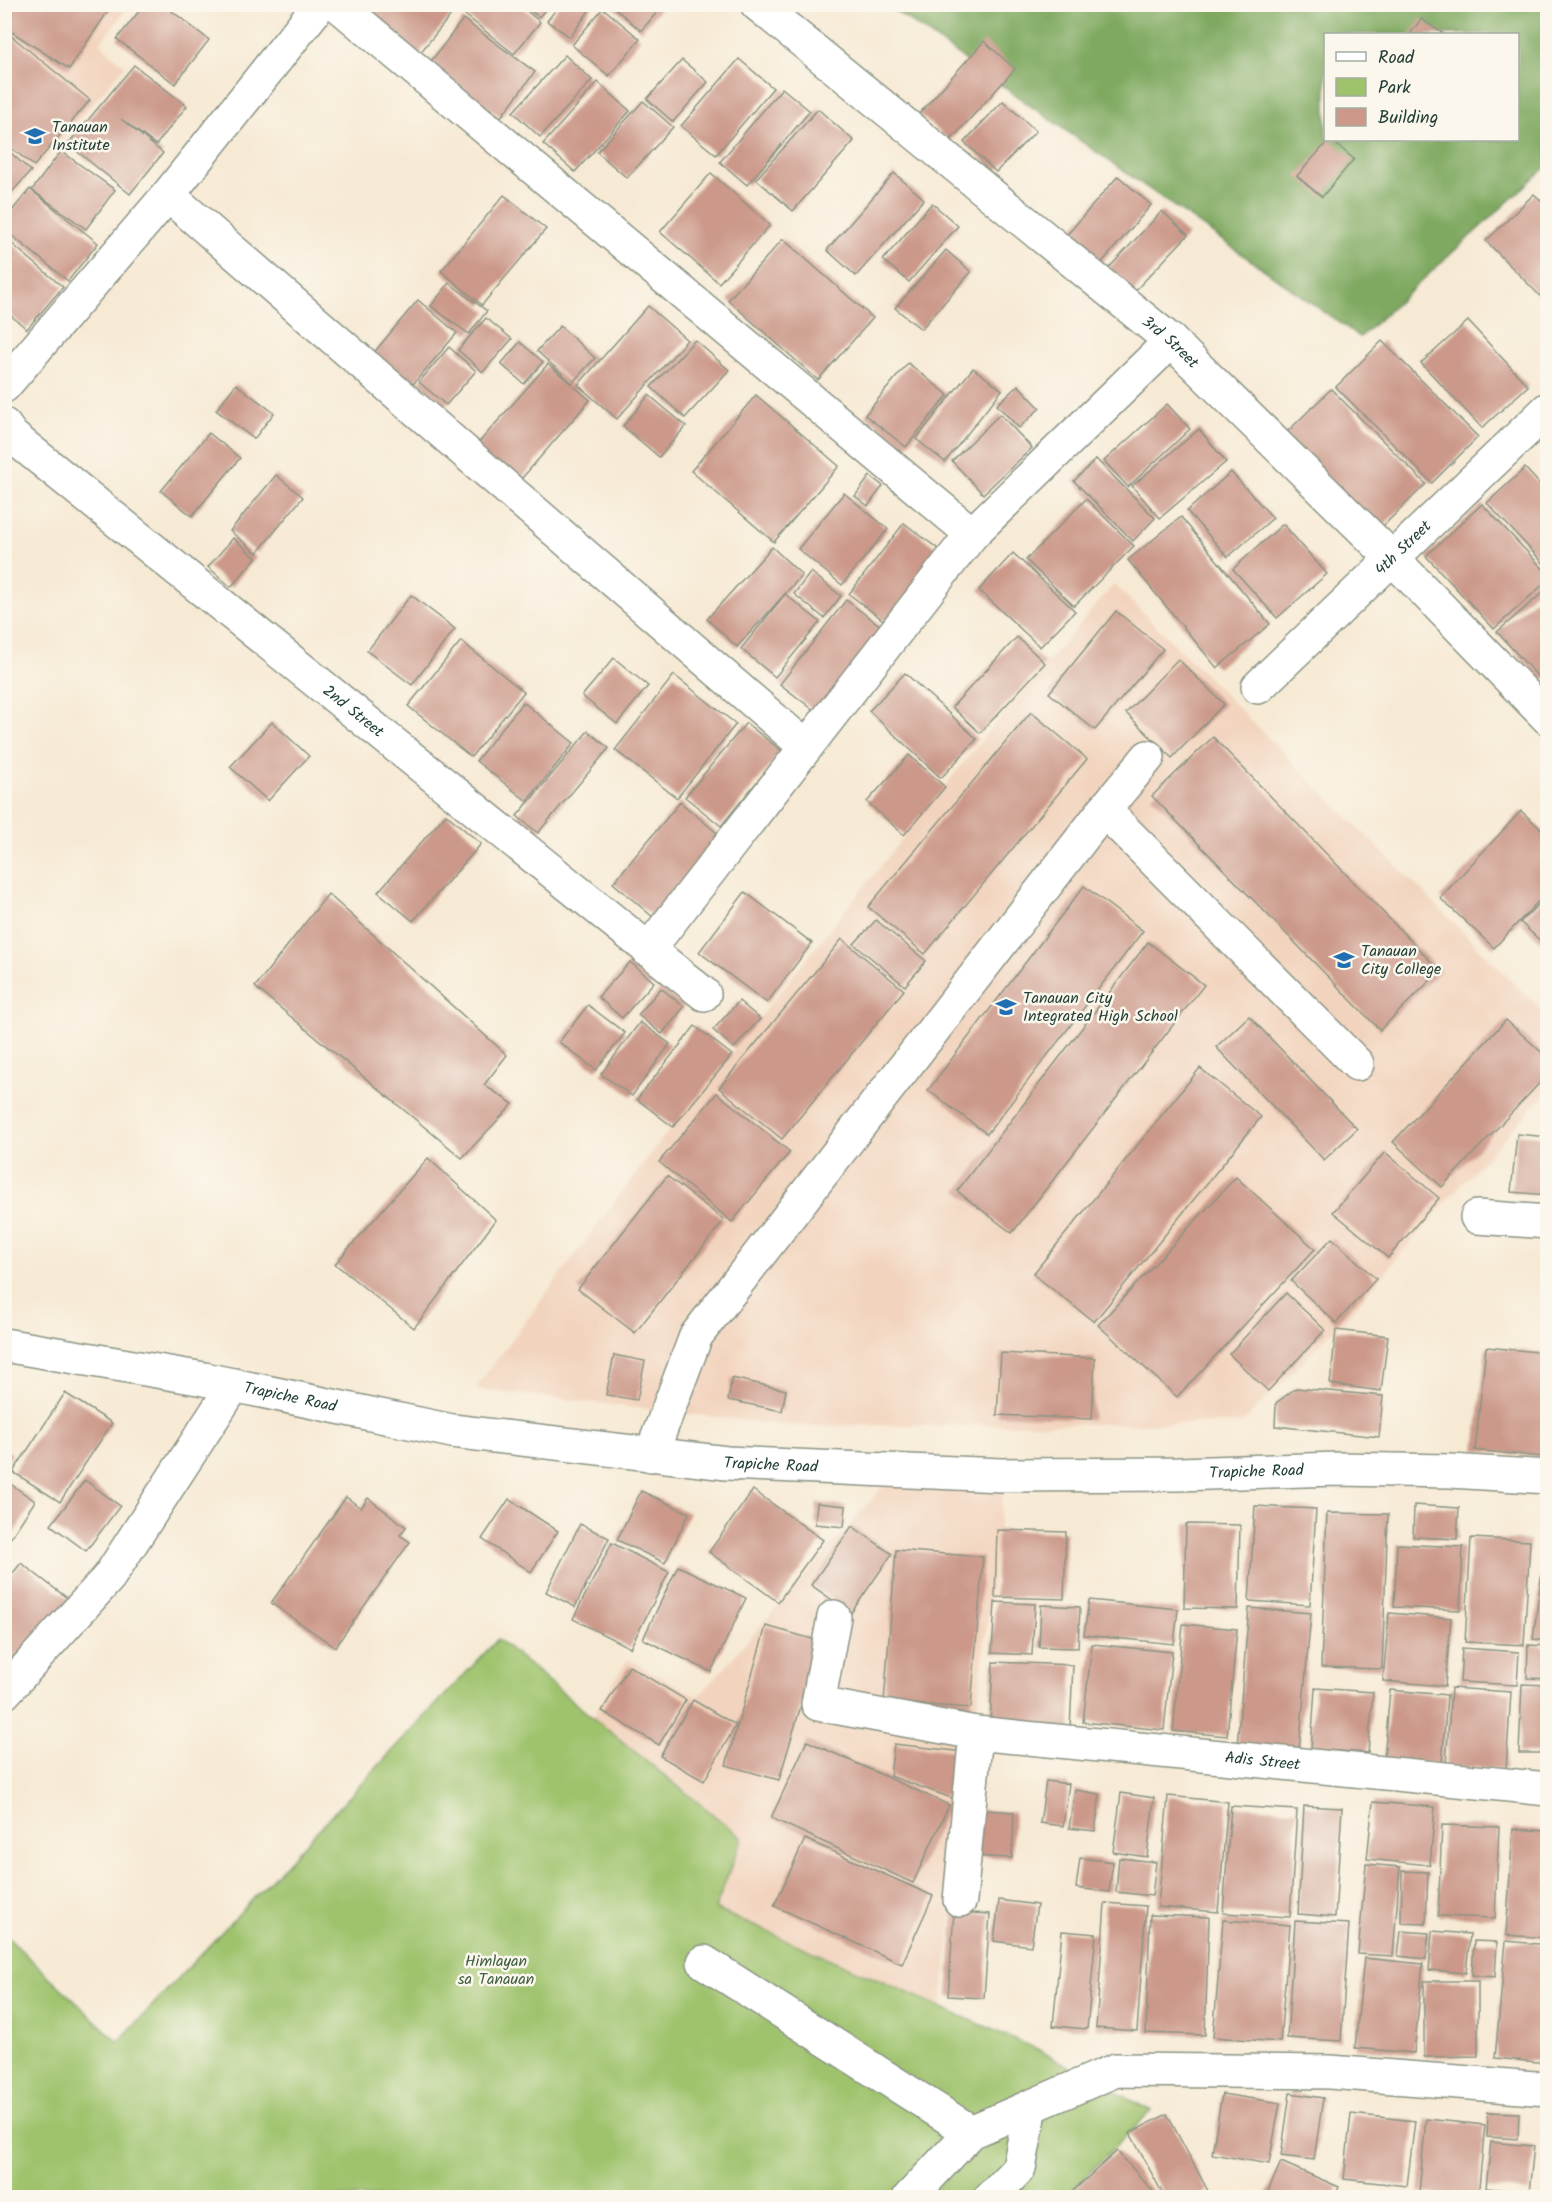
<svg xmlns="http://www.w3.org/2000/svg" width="1552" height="2202" font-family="Kalam,sans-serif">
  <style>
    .built { fill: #f2d4be }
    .green { fill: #9fc36d; stroke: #5f8050; stroke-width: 1.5 }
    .forest { fill: #7fa960; stroke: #4f734a; stroke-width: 1.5; fill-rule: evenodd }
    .building { fill: #cb9889 }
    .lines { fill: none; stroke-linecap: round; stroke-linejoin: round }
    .minor-casing { stroke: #8b9484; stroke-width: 36 }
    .minor { stroke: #fff; stroke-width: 33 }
    .labels { text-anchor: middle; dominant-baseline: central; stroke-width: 5; stroke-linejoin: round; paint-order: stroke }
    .poi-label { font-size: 16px; fill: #1f3d34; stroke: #fbf7ec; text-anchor: start }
    .street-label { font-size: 16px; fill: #1f3d34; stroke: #fbf7ec }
    .park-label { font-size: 16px; fill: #3f5e42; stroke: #fbf7ec }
  </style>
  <rect width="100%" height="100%" fill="#fbf7ec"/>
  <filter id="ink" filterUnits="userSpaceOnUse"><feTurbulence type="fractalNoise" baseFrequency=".0167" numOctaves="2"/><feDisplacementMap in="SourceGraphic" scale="12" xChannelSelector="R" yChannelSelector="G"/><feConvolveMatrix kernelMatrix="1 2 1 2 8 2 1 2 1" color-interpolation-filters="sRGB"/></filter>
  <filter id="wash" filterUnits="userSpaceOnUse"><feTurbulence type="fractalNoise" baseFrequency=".008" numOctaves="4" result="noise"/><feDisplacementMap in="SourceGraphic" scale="24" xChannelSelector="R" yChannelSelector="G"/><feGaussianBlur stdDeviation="1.35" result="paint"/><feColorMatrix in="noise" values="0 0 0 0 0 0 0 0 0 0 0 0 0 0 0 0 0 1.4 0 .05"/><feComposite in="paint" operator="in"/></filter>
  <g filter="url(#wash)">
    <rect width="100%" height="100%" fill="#f7ead5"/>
    <g class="built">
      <polygon points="5,5 130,5 100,43 125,66 5,206"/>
      <polygon points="1114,584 1547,1016 1547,1092 1447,1200 1345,1319 1242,1423 791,1426 475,1389 648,1157 988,732"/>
      <polygon points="890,1479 1004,1484 941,2007 714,1909 715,1906 592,1717 628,1659 698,1697"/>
    </g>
    <polygon class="green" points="498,1639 592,1717 742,1838 715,1909 1037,2049 1151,2111 1065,2197 5,2197 4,1934 118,2042"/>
    <path class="forest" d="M887,5h660v161l-187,171zM1326,34h192v106h-192z"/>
    <g id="blocks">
      <g class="building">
        <polygon points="4,4 113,4 69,69 4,27"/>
        <polygon points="349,4 460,4 415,59"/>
        <polygon points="472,4 519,4 540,22 514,54 464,14"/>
        <polygon points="560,4 594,4 570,37 547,21"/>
        <polygon points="610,4 664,4 641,31"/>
        <polygon points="144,5 164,5 209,40 175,84 117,39"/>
        <polygon points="523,5 549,5 539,17"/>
        <polygon points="603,8 640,39 609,76 572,45"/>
        <polygon points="463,19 535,72 501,117 429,64"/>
        <polygon points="1421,19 1444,34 1410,34"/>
        <polygon points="4,30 90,100 34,166 4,142"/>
        <polygon points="984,41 1015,69 950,141 919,114"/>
        <polygon points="565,55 592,80 540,137 513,112"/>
        <polygon points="739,59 773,88 716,155 681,126"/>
        <polygon points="682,60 708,82 673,122 647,99"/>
        <polygon points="134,65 187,106 156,145 121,119 163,153 130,194 68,144"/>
        <polygon points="598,82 630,111 575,172 543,144"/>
        <polygon points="782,88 810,111 747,185 720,162"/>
        <polygon points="643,101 673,127 627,178 597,152"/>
        <polygon points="1003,101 1036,131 996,172 964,142"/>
        <polygon points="818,109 854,141 793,211 756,179"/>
        <polygon points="1329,140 1331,140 1354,159 1322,197 1297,176"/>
        <polygon points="4,147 31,171 4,201"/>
        <polygon points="61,151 115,190 86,229 32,190"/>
        <polygon points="711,173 770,225 719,283 660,232"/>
        <polygon points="894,173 924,199 856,276 827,250"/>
        <polygon points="1118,176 1151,205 1099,266 1065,237"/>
        <polygon points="30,189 98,243 68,281 5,230 5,219"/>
        <polygon points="1534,194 1548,207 1548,304 1486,241"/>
        <polygon points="504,195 546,229 482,305 441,271"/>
        <polygon points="932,203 958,226 909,282 883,260"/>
        <polygon points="1162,211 1188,235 1131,295 1106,271"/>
        <polygon points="4,237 63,287 27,329 4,310"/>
        <polygon points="783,239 873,318 818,380 728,300"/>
        <polygon points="946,250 971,272 921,329 895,308"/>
        <polygon points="449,283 487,311 469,334 431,306"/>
        <polygon points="418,300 457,333 409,389 371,356"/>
        <polygon points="648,306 687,340 617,419 578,385"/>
        <polygon points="486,318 512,339 483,372 458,350"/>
        <polygon points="1468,321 1528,386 1482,428 1421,363"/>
        <polygon points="560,326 595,358 572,383 537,351"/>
        <polygon points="695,340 729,370 685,418 651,387"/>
        <polygon points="1382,341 1478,437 1432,483 1336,387"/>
        <polygon points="520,342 543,362 524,384 501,364"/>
        <polygon points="449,347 476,371 446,405 419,382"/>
        <polygon points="908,363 948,395 906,447 865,415"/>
        <polygon points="548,364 590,400 516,485 474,448"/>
        <polygon points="973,368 1002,390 945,462 916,439"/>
        <polygon points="236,384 274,413 254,439 216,410"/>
        <polygon points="1018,385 1040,408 1019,428 997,405"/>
        <polygon points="1331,389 1426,484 1379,530 1284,435"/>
        <polygon points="649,395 686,426 659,457 623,426"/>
        <polygon points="756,395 839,466 774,542 691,471"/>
        <polygon points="1167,404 1190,429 1128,487 1104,461"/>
        <polygon points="1000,414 1032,448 983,494 952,461"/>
        <polygon points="1199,429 1226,462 1160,518 1132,486"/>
        <polygon points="209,433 240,458 192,516 161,491"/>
        <polygon points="1096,459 1155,518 1133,541 1074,481"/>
        <polygon points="1525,468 1548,493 1548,568 1487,503"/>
        <polygon points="1231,472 1273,518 1228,557 1187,511"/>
        <polygon points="276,475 303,497 257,553 230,531"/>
        <polygon points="870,476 883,486 868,506 855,496"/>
        <polygon points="844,493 888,529 842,585 798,549"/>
        <polygon points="1086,499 1134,546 1074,606 1026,560"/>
        <polygon points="1482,504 1548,574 1548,580 1494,629 1426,556"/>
        <polygon points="1181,517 1270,624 1217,668 1128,560"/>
        <polygon points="904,523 950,558 895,629 849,594"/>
        <polygon points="1283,524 1327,574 1277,618 1233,569"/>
        <polygon points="233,538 256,558 231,587 208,567"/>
        <polygon points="772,547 802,575 737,647 707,619"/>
        <polygon points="1013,553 1075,611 1040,647 979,590"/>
        <polygon points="811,572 841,596 824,618 794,594"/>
        <polygon points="1548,588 1548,676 1542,681 1497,632"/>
        <polygon points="785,594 820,622 775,677 741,649"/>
        <polygon points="411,595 455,629 412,685 367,651"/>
        <polygon points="846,600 890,633 824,718 780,684"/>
        <polygon points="1116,611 1163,649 1095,730 1049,693"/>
        <polygon points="1017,637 1045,663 980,733 952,707"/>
        <polygon points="461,641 524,692 471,757 408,706"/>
        <polygon points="614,658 648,686 617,724 582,696"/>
        <polygon points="1178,659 1224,704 1172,758 1126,713"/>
        <polygon points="905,673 977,739 941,778 869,711"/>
        <polygon points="674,675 736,724 677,798 615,750"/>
        <polygon points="523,702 574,743 527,801 476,761"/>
        <polygon points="1031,712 1087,759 925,954 868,907"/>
        <polygon points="272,722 309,756 268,801 230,767"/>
        <polygon points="746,723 782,751 721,826 685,797"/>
        <polygon points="588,731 609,748 538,833 517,816"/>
        <polygon points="1213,737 1440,971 1380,1030 1152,796"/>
        <polygon points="909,755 945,787 904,835 867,802"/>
        <polygon points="680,802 729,843 661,924 613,883"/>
        <polygon points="1521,811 1548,835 1548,891 1494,948 1440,898"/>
        <polygon points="446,814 481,844 413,921 378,892"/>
        <polygon points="1084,886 1143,931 987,1134 928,1090"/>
        <polygon points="745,892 812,943 767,1003 699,952"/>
        <polygon points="328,894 507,1055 484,1085 513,1104 462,1158 255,987"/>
        <polygon points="1548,895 1548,948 1520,922"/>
        <polygon points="876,920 926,961 905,986 854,944"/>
        <polygon points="842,939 904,990 782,1139 719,1088"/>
        <polygon points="1148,942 1204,985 1012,1233 957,1191"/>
        <polygon points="630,962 654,982 622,1018 598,997"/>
        <polygon points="661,988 684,1007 662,1034 638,1015"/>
        <polygon points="739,1001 760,1019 734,1048 713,1030"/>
        <polygon points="588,1005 625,1033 596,1070 559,1042"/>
        <polygon points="1249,1016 1357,1129 1324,1160 1216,1047"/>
        <polygon points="1506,1020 1548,1058 1548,1074 1442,1187 1393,1142"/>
        <polygon points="640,1022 670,1044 632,1096 601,1074"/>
        <polygon points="695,1026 732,1055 673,1127 637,1099"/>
        <polygon points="1200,1068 1261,1117 1094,1322 1033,1274"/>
        <polygon points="717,1093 790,1152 732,1222 659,1162"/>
        <polygon points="1517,1134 1548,1137 1548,1195 1511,1192"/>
        <polygon points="1385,1152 1439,1198 1388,1258 1333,1212"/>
        <polygon points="428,1158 496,1220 414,1328 335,1264"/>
        <polygon points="667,1176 724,1220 635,1333 578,1289"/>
        <polygon points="1236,1177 1315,1249 1177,1397 1098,1325"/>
        <polygon points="1332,1238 1376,1279 1336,1323 1291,1281"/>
        <polygon points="1286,1293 1325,1330 1268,1391 1229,1354"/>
        <polygon points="1336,1330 1388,1336 1381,1391 1330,1384"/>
        <polygon points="1486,1347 1548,1353 1548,1407 1542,1457 1475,1450"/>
        <polygon points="1001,1353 1095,1358 1092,1419 997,1415"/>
        <polygon points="614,1355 645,1361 637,1400 606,1395"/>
        <polygon points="732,1378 786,1390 782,1411 728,1400"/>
        <polygon points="1296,1388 1383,1396 1379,1437 1275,1426 1276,1403"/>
        <polygon points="65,1393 112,1423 60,1502 13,1472"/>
        <polygon points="4,1448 12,1454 4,1465"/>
        <polygon points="85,1480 120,1506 86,1551 51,1525"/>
        <polygon points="9,1483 35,1501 4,1548 4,1489"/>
        <polygon points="753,1490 823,1540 778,1602 709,1552"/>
        <polygon points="641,1491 689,1513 665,1563 617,1540"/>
        <polygon points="346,1497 361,1508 368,1498 406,1527 400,1535 410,1542 335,1647 271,1603"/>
        <polygon points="509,1499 558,1531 531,1572 482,1539"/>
        <polygon points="817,1503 846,1506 844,1527 815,1524"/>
        <polygon points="1414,1505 1459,1508 1457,1539 1413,1537"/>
        <polygon points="1255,1506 1316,1509 1310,1605 1249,1601"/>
        <polygon points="1327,1513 1388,1514 1382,1669 1321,1667"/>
        <polygon points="580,1524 609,1538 575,1607 546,1592"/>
        <polygon points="1186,1524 1240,1525 1238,1609 1184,1608"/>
        <polygon points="852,1526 892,1554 851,1613 811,1585"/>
        <polygon points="997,1530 1066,1532 1064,1599 995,1597"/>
        <polygon points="1471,1538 1530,1541 1524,1645 1465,1642"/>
        <polygon points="612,1543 669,1572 630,1648 573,1619"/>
        <polygon points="1397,1544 1463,1547 1460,1610 1394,1607"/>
        <polygon points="1545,1547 1548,1547 1548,1641 1533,1639"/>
        <polygon points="896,1550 983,1557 971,1708 884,1702"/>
        <polygon points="21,1563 71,1601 4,1688 4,1584"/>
        <polygon points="678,1566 746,1598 711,1672 643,1639"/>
        <polygon points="1089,1600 1178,1609 1174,1644 1084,1635"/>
        <polygon points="995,1602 1035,1604 1032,1655 992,1653"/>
        <polygon points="1041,1605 1080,1607 1078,1648 1039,1647"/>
        <polygon points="1249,1608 1311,1613 1299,1751 1237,1746"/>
        <polygon points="1389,1613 1451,1618 1445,1686 1383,1681"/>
        <polygon points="1183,1624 1237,1629 1227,1736 1173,1731"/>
        <polygon points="766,1626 820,1641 779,1780 726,1765"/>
        <polygon points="1092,1644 1172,1652 1164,1730 1083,1722"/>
        <polygon points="1528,1645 1548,1646 1548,1679 1527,1678"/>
        <polygon points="1462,1648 1519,1652 1517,1685 1460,1682"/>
        <polygon points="993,1662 1073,1665 1070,1729 990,1726"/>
        <polygon points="629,1666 686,1700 659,1745 602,1711"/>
        <polygon points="1522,1684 1548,1685 1548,1753 1519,1753"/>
        <polygon points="1315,1688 1373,1692 1368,1753 1311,1749"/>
        <polygon points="1451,1688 1511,1692 1506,1769 1446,1766"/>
        <polygon points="1390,1690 1447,1695 1442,1764 1384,1760"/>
        <polygon points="693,1700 736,1725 704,1781 660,1756"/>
        <polygon points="807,1741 949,1805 913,1883 771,1818"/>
        <polygon points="894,1744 964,1752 960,1801 890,1776"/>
        <polygon points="1046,1781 1069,1784 1063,1826 1040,1823"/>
        <polygon points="1075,1790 1100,1794 1095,1831 1069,1828"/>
        <polygon points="1121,1793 1154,1798 1147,1857 1113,1852"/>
        <polygon points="1168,1796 1228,1802 1218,1912 1158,1907"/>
        <polygon points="1373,1802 1435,1807 1430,1865 1367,1859"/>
        <polygon points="1231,1806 1297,1810 1290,1917 1223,1913"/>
        <polygon points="1304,1806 1342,1808 1335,1917 1298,1914"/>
        <polygon points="971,1809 1014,1812 1012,1858 968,1856"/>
        <polygon points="1442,1825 1499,1827 1495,1918 1438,1916"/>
        <polygon points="1513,1829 1548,1831 1548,1938 1506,1935"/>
        <polygon points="805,1839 933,1896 902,1964 774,1906"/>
        <polygon points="1080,1858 1113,1862 1109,1892 1076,1888"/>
        <polygon points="1119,1858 1156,1862 1152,1896 1116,1892"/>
        <polygon points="1366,1864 1400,1867 1393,1956 1358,1954"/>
        <polygon points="1402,1871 1428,1872 1426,1924 1401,1923"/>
        <polygon points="999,1900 1037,1905 1031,1946 994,1941"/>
        <polygon points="1105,1903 1146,1906 1137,2031 1096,2028"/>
        <polygon points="954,1912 990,1914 984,1998 948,1996"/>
        <polygon points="1150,1915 1209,1917 1205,2035 1146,2033"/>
        <polygon points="1223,1920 1290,1925 1280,2042 1213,2037"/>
        <polygon points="1295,1921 1349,1924 1341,2041 1287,2038"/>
        <polygon points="1062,1931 1096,1934 1087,2029 1053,2026"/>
        <polygon points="1401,1931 1429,1933 1426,1959 1398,1956"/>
        <polygon points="1432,1931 1470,1934 1466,1973 1429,1970"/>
        <polygon points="1474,1941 1497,1942 1495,1977 1472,1975"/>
        <polygon points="1506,1941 1548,1945 1548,2063 1495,2058"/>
        <polygon points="1364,1958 1423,1964 1414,2053 1355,2048"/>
        <polygon points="1424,1981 1478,1981 1478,2056 1424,2057"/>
        <polygon points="1290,2093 1323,2098 1314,2160 1281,2156"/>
        <polygon points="1222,2094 1280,2103 1269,2164 1212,2154"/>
        <polygon points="1488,2112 1519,2113 1518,2139 1487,2137"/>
        <polygon points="1167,2114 1208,2191 1196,2198 1165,2198 1130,2133"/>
        <polygon points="1351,2114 1415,2121 1407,2186 1344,2179"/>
        <polygon points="1426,2119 1485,2125 1478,2198 1419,2193"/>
        <polygon points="1491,2142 1534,2146 1529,2192 1486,2188"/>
        <polygon points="1117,2151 1159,2198 1065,2198"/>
        <polygon points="1281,2162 1339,2187 1334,2198 1265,2198"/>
      </g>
    </g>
  </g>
  <g filter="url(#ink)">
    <use href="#blocks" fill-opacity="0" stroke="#8b9484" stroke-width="1.5"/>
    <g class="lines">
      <g class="minor-casing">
        <g id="minor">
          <polyline points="337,4 972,534"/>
          <path id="s1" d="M757,4l414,337 222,218 155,159"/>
          <polyline points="168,195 806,747"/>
          <polyline points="4,386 168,195 320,4"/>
          <path id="s2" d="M4,425l8,11 692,558"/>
          <path id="s3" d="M1258,687l290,-278"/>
          <polyline points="1104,810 1357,1064"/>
          <polyline points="648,950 972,534 1171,341"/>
          <polyline points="1477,1217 1548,1222"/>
          <path id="s4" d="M4,1345l200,34 248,52 275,32 274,12 177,-1 161,-5 111,2 98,6"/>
          <polyline points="651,1455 696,1336 1104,810 1148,757"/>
          <path id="s5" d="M834,1617l-16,87 158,29 572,56"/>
          <polyline points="4,1693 109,1577 234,1385"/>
          <polyline points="960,1900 976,1733"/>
          <polyline points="704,1962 971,2132"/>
          <polyline points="909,2198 971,2132 1116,2070 1330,2072 1548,2089"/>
          <polyline points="990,2198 1019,2168 1031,2106"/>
        </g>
      </g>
      <use href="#minor" class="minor"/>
    </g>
  </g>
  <defs>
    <g id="university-bare" transform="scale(1.62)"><path d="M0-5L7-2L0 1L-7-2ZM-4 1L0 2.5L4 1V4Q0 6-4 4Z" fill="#1f6fb2" stroke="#fbf7ec" stroke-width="2.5" paint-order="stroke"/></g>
    <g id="school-bare" transform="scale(1.62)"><path d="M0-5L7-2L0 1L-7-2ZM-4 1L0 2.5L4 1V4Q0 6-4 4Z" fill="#1f6fb2" stroke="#fbf7ec" stroke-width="2.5" paint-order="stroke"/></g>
  </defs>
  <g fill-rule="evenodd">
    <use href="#university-bare" x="35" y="136"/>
    <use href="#university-bare" x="1344" y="960"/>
    <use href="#school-bare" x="1006" y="1007"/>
  </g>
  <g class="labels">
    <g class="poi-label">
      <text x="52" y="127">Tanauan<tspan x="52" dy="18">Institute</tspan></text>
      <text x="1361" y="951">Tanauan<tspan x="1361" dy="18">City College</tspan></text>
      <text x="1023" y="998">Tanauan City<tspan x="1023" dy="18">Integrated High School</tspan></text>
    </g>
    <g class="street-label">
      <text stroke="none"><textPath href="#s1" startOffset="534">3rd Street</textPath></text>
      <text stroke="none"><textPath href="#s3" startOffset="201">4th Street</textPath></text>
      <text stroke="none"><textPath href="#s2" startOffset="452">2nd Street</textPath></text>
      <text stroke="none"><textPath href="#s4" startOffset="291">Trapiche Road</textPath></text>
      <text stroke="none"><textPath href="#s4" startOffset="777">Trapiche Road</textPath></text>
      <text stroke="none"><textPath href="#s4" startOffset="1263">Trapiche Road</textPath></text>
      <text stroke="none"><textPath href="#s5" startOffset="537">Adis Street</textPath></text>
    </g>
    <g class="park-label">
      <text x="496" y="1961">Himlayan<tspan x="496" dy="18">sa Tanauan</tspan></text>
    </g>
  </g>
  <rect width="1552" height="2202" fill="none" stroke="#fbf7ec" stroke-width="24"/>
  <rect x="1324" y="33" width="195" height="108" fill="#fbf7ec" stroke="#a3ada2" stroke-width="1.5"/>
  <rect x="1336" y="52" width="30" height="9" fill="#ffffff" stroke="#a3ada2" stroke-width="1.5"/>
  <text x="1378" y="63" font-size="18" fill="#1f3d34">Road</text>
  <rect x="1336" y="78" width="30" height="18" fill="#9fc36d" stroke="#a3ada2" stroke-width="1.5"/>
  <text x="1378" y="93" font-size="18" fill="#1f3d34">Park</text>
  <rect x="1336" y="108" width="30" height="18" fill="#cb9889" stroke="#a3ada2" stroke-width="1.5"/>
  <text x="1378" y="123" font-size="18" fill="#1f3d34">Building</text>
</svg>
